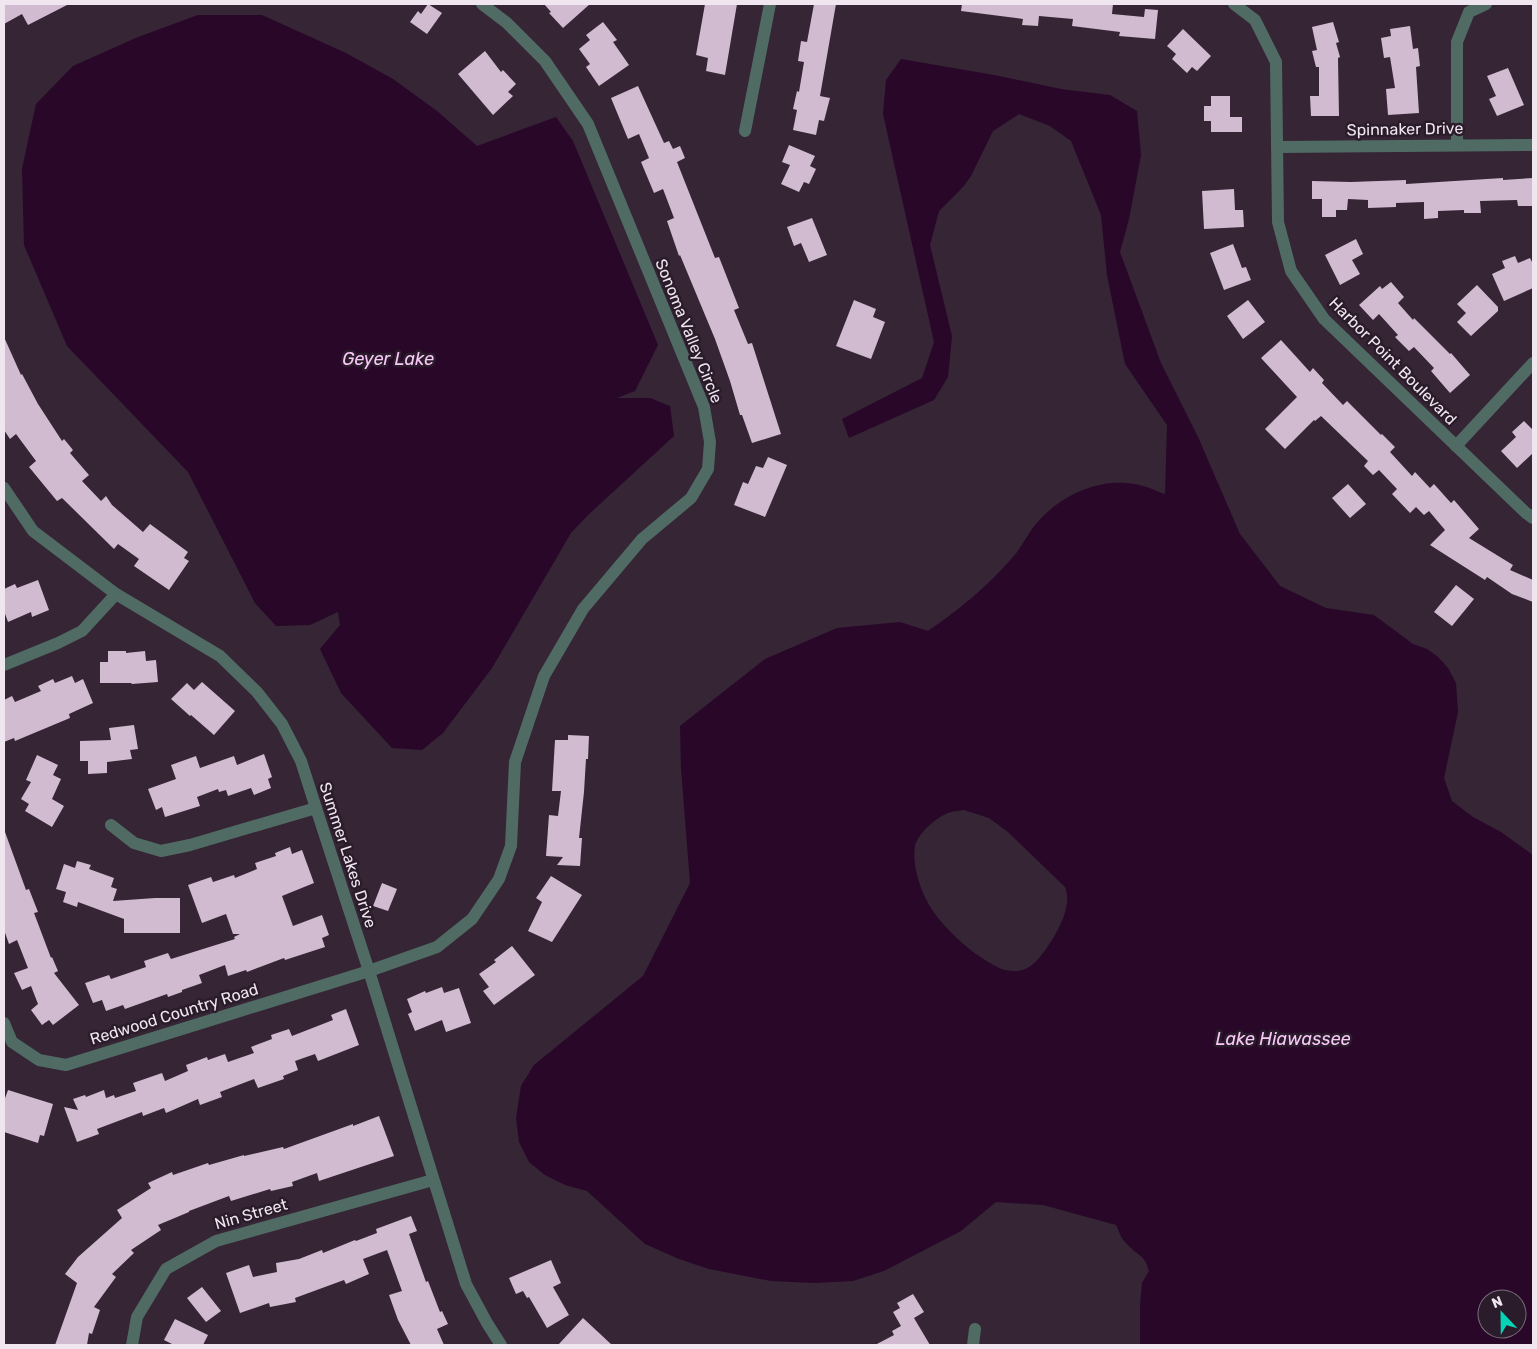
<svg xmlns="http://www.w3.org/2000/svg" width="1537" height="1349" font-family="Rubik,sans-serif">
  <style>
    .water { fill: #280729; fill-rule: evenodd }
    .building { fill: #d0bbd0 }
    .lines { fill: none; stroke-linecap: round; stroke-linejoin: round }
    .street { stroke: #506b64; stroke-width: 12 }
    .labels { text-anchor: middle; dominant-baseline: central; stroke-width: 5; stroke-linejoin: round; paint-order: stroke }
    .street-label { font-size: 16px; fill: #f0e6f0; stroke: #2b1c2b }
    .water-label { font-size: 18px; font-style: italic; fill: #f9c8f9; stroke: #2b1c2b }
  </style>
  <rect width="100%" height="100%" fill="#352535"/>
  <g class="water">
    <polygon points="198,15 262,15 346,53 393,79 437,111 477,146 556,117 573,141 658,345 635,391 617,398 650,398 670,406 674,436 588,515 571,533 492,668 443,733 422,750 392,748 341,693 320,649 340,625 338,612 310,625 276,626 255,603 188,472 67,346 24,245 22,169 36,104 73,66 138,37"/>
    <path d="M901,59l93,16 67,14 49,6 27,16 4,44 -12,64 -9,33 41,111 37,74 42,97 40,52 46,22 48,7 39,29 14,5 11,8 10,11 8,15 2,29 -14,66 8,23 21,16 28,15 32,23v490h-393v-40l2,-22 7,-12c-4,-17 -13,-16 -23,-28 -5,-4 -7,-12 -10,-18l-73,-20 -47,-3 -35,29 -77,40 -31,10 -38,2 -44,-2 -62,-12 -30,-10 -34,-15 -58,-53 -22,-6 -20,-10 -16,-13 -10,-20 -3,-24 5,-32 13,-21 109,-89 47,-93 -9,-115 -1,-42 85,-67 72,-31 63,-6 28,9c32,-22 60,-45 85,-74 9,-10 14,-22 22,-32 26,-31 68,-50 108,-39 8,2 15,6 22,8l2,-69 -42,-61 -18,-89 -6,-60 -30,-74 -21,-15 -31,-12 -26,17 -22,45 -8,11 -24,24 -9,34 22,91 -4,41 -14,23 -85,38 -7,-19 80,-41 12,-36 -51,-228 3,-34zM964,810l25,8 19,14 57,55c7,17 -4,38 -13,53 -8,12 -19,31 -36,31 -13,1 -23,-6 -34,-13 -19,-12 -45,-37 -55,-57 -8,-15 -15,-38 -12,-55 3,-12 19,-27 31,-32 5,-3 12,-3 18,-4zM1487,1299h30v30h-30z"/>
  </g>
  <g class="building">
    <polygon points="4,4 69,4 28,25 22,14 4,24"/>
    <polygon points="428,4 442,13 427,34 410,22 418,11 421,14"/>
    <polygon points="544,4 590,4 563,28 549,13 551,12"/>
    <polygon points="705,4 737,4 725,75 706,71 708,58 696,55"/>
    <polygon points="814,4 836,4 820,96 830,98 824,121 819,120 816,135 793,130 797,110 793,109 797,91 799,92 804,62 798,61 801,41 807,42"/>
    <polygon points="962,4 1113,4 1112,14 1144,17 1145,9 1158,10 1155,39 1119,36 1120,32 1072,26 1073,19 1039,16 1038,26 1022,25 1023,19 961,11"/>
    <polygon points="603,22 617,40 613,42 629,65 599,86 586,67 590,64 579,49 590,40 586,35"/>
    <polygon points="1333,22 1339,42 1336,43 1340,57 1338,58 1339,116 1311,116 1310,96 1319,96 1319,67 1316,67 1312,51 1317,50 1312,27"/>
    <polygon points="1410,26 1413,49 1418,48 1420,66 1416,67 1419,113 1388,115 1386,89 1395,88 1390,57 1384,58 1381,38 1391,36 1390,29"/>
    <polygon points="1183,29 1211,56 1197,71 1192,67 1187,73 1172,59 1176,54 1167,46"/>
    <polygon points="485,51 501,72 503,70 516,84 508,92 513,96 493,115 458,74"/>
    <polygon points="1508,68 1524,105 1497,116 1489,99 1496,96 1487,76"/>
    <polygon points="638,86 664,143 669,141 673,149 680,146 685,158 677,162 715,258 719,257 739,308 734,310 748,344 752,343 781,434 752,443 742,415 740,415 730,381 715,339 680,255 679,256 667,221 674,218 663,189 654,193 641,162 649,158 639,134 628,139 611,98"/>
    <polygon points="1211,96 1230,96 1230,117 1242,117 1242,132 1211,132 1211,121 1204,121 1204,106 1211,106"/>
    <polygon points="789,145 815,156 810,166 816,169 809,184 804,182 799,192 781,184 790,165 782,162"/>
    <polygon points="1503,178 1503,180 1533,178 1533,206 1518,206 1517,200 1480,201 1481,213 1464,213 1464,210 1438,211 1438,218 1424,219 1424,202 1396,203 1396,207 1368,208 1368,200 1348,199 1347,210 1336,210 1336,217 1322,217 1322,199 1312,199 1312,181 1351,182 1406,180 1406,184"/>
    <polygon points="1234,189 1235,210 1243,210 1244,227 1204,229 1202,191"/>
    <polygon points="812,218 827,255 809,262 801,243 794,246 787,227"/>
    <polygon points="1356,239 1363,254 1352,260 1360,274 1340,285 1325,255"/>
    <polygon points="1233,244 1242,268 1246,267 1251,280 1224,290 1210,253"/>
    <polygon points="1515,256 1518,263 1530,258 1533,264 1533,288 1504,301 1492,274 1505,268 1502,261"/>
    <polygon points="1391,282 1404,297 1398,303 1413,320 1414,318 1450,354 1451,353 1470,375 1450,393 1431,371 1434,368 1414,347 1409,351 1395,337 1398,335 1379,314 1373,320 1359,305 1380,286 1382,289"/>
    <polygon points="1477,285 1498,307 1498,311 1471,336 1457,322 1466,313 1457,304"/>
    <polygon points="854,300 876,309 873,317 885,322 871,359 836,346"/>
    <polygon points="1248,300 1265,322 1243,339 1227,316"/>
    <polygon points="4,337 21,375 22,374 38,404 62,441 64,439 73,450 70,453 89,475 82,481 101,501 106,496 112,505 143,532 150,524 188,552 184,558 189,561 169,590 134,566 139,559 118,544 114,549 62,498 57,501 29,467 36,461 16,434 10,439 4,430"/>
    <polygon points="1281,340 1310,372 1313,368 1324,380 1322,383 1343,405 1347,401 1381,435 1382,434 1395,447 1390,452 1412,476 1415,472 1430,488 1434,484 1451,503 1454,500 1479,529 1469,538 1513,565 1510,570 1533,580 1533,602 1512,594 1487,577 1485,580 1430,545 1445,530 1429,511 1424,515 1416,507 1410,513 1392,494 1397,489 1379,470 1373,475 1364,466 1368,461 1321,416 1315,421 1314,420 1285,449 1265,429 1297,397 1261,358"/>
    <polygon points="1524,421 1533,430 1533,453 1517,468 1501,451 1516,437 1512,432"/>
    <polygon points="768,457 787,465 765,517 734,505 743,482 748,484 756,466 763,468"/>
    <polygon points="1348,484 1366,504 1350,518 1332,498"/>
    <polygon points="38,580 49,610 32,617 31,612 8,622 4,611 4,589 15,584 17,588"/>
    <polygon points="1456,585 1474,599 1452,626 1434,612"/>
    <polygon points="108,651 126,651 126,653 145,651 146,661 156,660 158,682 132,684 131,683 100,683 100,662 108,662"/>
    <polygon points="72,676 75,683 83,679 93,703 69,714 70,718 15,741 14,738 4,742 4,700 12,696 15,702 41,691 38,686 53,679 55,683"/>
    <polygon points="202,682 235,711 214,735 191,715 190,716 171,699 187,683 194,690"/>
    <polygon points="134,725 138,749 130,750 132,759 107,762 107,773 88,774 88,761 80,761 80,741 111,740 109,728"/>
    <polygon points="568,735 589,736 588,759 586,759 584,792 579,838 582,838 580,866 557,865 563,857 546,856 549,815 558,816 561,791 552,791 555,740 568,740"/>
    <polygon points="264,754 272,777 268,779 271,788 254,795 251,788 228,796 226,790 219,792 218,789 197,797 200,806 165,817 162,807 156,810 148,789 176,779 171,765 196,756 200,768 234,756 237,765"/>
    <polygon points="37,755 58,765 53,775 61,779 52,799 64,806 52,827 25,811 29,804 21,799 31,782 26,780"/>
    <polygon points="5,832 26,890 29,889 38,912 34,913 51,958 52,957 58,971 54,973 79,1005 53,1025 49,1020 42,1025 31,1010 38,1004 31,986 22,990 14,973 28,968 17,940 9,944 4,930"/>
    <polygon points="290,847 292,854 302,850 314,883 282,896 293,926 322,915 329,935 322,938 325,947 285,960 284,958 247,972 246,970 228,976 225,965 199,975 202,983 182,990 182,992 168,997 167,994 125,1009 123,1005 106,1011 102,1000 93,1003 85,983 109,975 111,979 146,967 144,961 168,953 171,959 235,939 234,937 240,934 233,934 226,914 202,923 188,885 211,877 213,882 234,875 235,878 257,869 255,863 276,856 275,853"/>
    <polygon points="77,861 91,865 89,869 114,878 111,887 117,889 113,901 155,898 180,898 180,933 124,933 124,919 78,902 77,907 63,902 66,892 56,889 64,864 75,868"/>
    <polygon points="551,876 582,895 552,942 528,931 542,902 536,898"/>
    <polygon points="382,883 397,889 388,911 373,906"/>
    <polygon points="512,946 535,975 494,1005 483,991 489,987 479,974 496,962 494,960"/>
    <polygon points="442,987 444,993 459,988 471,1023 446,1032 442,1020 415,1031 408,1014 412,1012 407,999 425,991 426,993"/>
    <polygon points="346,1009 359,1045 318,1061 315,1054 295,1061 298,1070 283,1076 284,1079 258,1088 254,1079 220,1092 222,1097 200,1105 198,1099 166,1113 164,1108 143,1116 142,1112 97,1129 99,1134 77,1142 64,1107 78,1110 73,1099 85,1095 86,1097 104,1090 106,1098 114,1095 115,1098 136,1091 133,1083 162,1073 165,1081 188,1071 186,1065 207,1057 208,1060 225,1054 228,1062 254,1053 251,1047 272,1039 271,1035 289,1029 292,1036 333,1020 331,1015"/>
    <polygon points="8,1090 53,1104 44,1136 40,1135 38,1143 4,1132 4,1101"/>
    <polygon points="379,1116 394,1156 319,1181 317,1173 292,1182 293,1186 271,1191 270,1189 231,1201 229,1196 189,1211 189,1212 158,1225 161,1230 131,1250 134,1253 112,1274 116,1277 94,1307 100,1310 92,1334 89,1333 87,1345 55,1345 77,1283 65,1274 78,1257 122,1218 117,1210 151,1188 148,1183 172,1172 173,1175 208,1163 209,1165 244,1155 244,1156 283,1147 284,1149 353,1124 353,1126"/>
    <polygon points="411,1216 417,1231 409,1234 426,1282 428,1281 440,1312 442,1311 448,1324 437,1329 444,1345 411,1345 398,1320 389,1295 402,1291 387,1250 363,1259 369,1274 346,1284 344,1280 295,1298 296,1302 270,1307 269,1303 240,1313 226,1273 249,1265 253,1277 277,1272 276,1263 299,1259 322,1250 323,1253 355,1240 356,1241 377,1233 376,1229"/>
    <polygon points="551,1260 561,1283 553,1287 569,1315 547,1328 529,1297 527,1298 523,1291 516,1294 509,1278"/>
    <polygon points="202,1287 221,1311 206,1322 187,1298"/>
    <polygon points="913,1294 924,1312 914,1318 930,1345 875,1345 894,1335 892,1331 901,1326 893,1312 900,1308 897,1303"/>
    <polygon points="583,1318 612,1345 558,1345"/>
    <polygon points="175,1319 208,1335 203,1345 174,1345 164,1340"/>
  </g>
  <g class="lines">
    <g class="street">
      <polyline points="1234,4 1255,20 1276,62 1278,222 1291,271 1324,319 1526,513 1533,518"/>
      <polyline points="745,131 770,4"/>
      <polyline points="1457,145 1457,42 1469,12 1486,4"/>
      <polyline points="1277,147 1533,145"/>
      <polyline points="1456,446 1533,363"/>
      <polyline points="4,488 33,531 116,594 220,656 257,692 282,724 301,761 316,808 369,971 466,1284 487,1323 501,1345"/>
      <polyline points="4,665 58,643 82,631 116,594"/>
      <polyline points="111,825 134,843 161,851 190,845 316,808"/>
      <polyline points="4,1023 12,1042 39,1060 66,1065 369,971 437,947 472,919 499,879 511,846 515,762 544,676 583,609 642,539 691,498 708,469 710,442 704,407 588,124 545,61 507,23 482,4"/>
      <polyline points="132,1345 137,1317 166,1269 216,1241 433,1180"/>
      <polyline points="973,1345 975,1329"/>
    </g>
  </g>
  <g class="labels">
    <g class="street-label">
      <text transform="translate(1405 129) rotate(-1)">Spinnaker Drive</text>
      <text transform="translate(689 331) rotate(68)">Sonoma Valley Circle</text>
      <text transform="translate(1393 361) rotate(45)">Harbor Point Boulevard</text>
      <text transform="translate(348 855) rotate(72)">Summer Lakes Drive</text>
      <text transform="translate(174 1014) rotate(-17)">Redwood Country Road</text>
      <text transform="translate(251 1214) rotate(-16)">Nin Street</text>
    </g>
    <g class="water-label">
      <text x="388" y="359">Geyer Lake</text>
      <text x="1283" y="1039">Lake Hiawassee</text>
    </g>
  </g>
  <rect width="1537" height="1349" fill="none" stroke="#f0e6f0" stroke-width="10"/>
  <g transform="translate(1502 1314) rotate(338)"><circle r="24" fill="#2b1c2b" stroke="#7a6d7a"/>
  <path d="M0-4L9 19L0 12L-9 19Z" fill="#03d5b6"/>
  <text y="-8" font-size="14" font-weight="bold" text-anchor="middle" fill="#f0e6f0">N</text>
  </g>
</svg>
